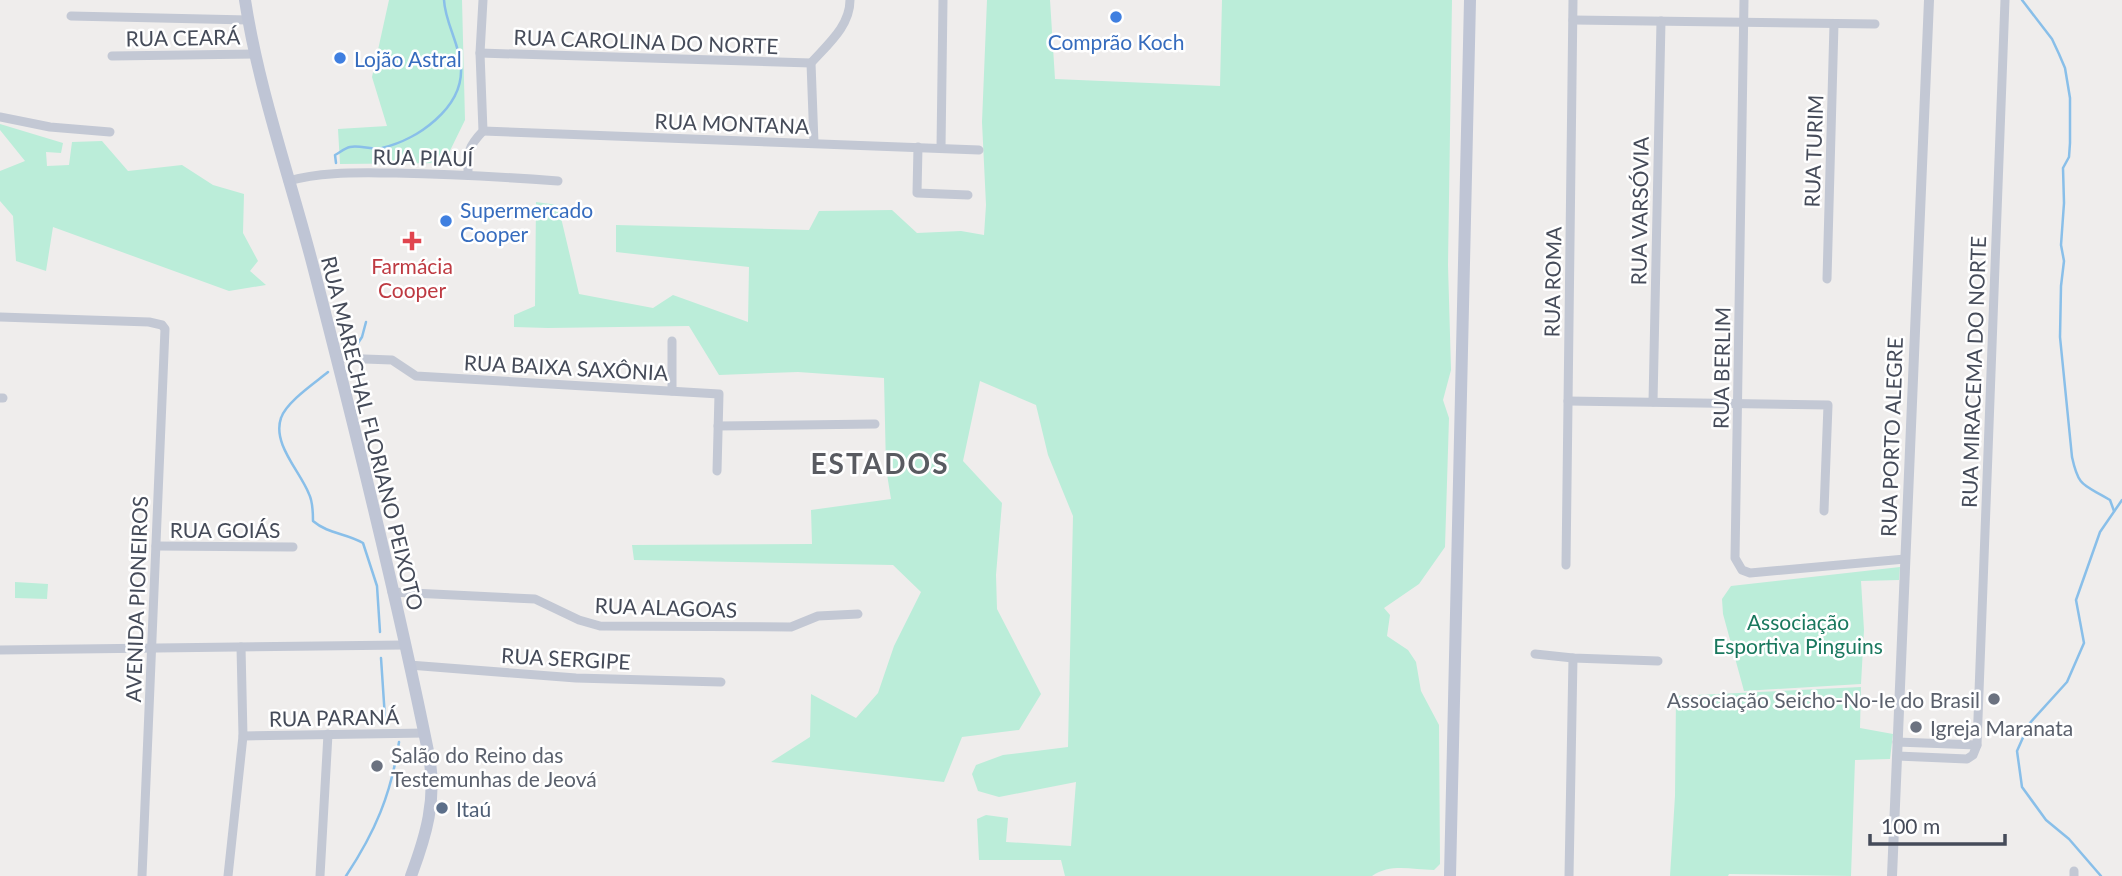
<svg xmlns="http://www.w3.org/2000/svg" width="2122" height="876" font-family="Lato,sans-serif">
  <style>
    .green { fill: #bbedd9 }
    .lines { fill: none; stroke-linecap: round; stroke-linejoin: round }
    .stream { stroke: #89bfe9; stroke-width: 2.5 }
    .minor { stroke: #c3c8d4; stroke-width: 9 }
    .tertiary { stroke: #c3c8d4; stroke-width: 10 }
    .secondary { stroke: #bfc5d5; stroke-width: 12 }
    .shop-dot { fill: #3f7fe0; stroke: #fff; stroke-width: 2.5 }
    .health-dot { fill: #e0444e; stroke: #fff; stroke-width: 2.5 }
    .worship-dot { fill: #6b7280; stroke: #fff; stroke-width: 2.5 }
    .service-dot { fill: #5c6f8a; stroke: #fff; stroke-width: 2.5 }
    .labels { text-anchor: middle; dominant-baseline: central; stroke-width: 5; stroke-linejoin: round; paint-order: stroke }
    .street-label { font-size: 21px; fill: #454b59; stroke: #fff }
    .shop-label { font-size: 21px; fill: #366cbe; stroke: #fff; text-anchor: start }
    .health-label { font-size: 21px; fill: #be3a42; stroke: #fff }
    .park-label { font-size: 21px; fill: #19785e; stroke: #fff }
    .worship-label { font-size: 21px; fill: #5b616d; stroke: #fff; text-anchor: start }
    .service-label { font-size: 21px; fill: #4e5e75; stroke: #fff; text-anchor: start }
    .district-label { font-size: 28px; font-weight: bold; letter-spacing: 2px; fill: #595b61; stroke: #fff }
  </style>
  <rect width="100%" height="100%" fill="#efedec"/>
  <g class="green">
    <polygon points="389,0 462,0 465,120 444,163 340,164 338,129 387,126 372,77"/>
    <path d="M987,0h63l5,79 165,7 2,-86h230l-4,265 3,105 -8,30 6,18 -4,129 -26,37 -35,24 6,7 -3,21 21,14 8,12 5,29 18,34 1,139 -6,6c-22,0 -43,-7 -62,6h-307l-4,-16h-82l-2,-41 9,-4 22,3 -2,24 65,4 5,-64 -77,15 -21,-6 -6,-17 4,-9 27,-10 65,-8 5,-231 -25,-61 -12,-50 -56,-24 -17,80 39,42 -6,72 1,34 44,85 -22,36 -57,7 -18,45 -173,-20 39,-25 1,-43 45,24 22,-25 16,-47 27,-54 -28,-27 -259,-5 -2,-15 180,-1 -1,-34 80,-11 -5,-31 -2,-90 -86,-6 -79,3 -30,-49 -141,2 -34,-1v-12l21,-9 1,-104 22,3 21,89 74,14 20,-13 75,27 1,-55 -133,-15v-27l193,5 10,-19 73,-1 25,23 44,-2 23,4 2,-30 -4,-83z"/>
    <polygon points="0,124 63,143 61,153 46,152 47,166 69,165 72,142 102,141 128,171 182,165 213,185 244,194 243,233 258,261 250,271 266,285 229,291 53,227 46,271 16,261 13,216 0,201 0,171 25,161 0,130"/>
    <polygon points="1900,567 1899,580 1861,581 1864,630 1861,684 1744,691 1723,614 1722,599 1731,586"/>
    <polygon points="15,582 48,584 47,599 15,598"/>
    <polygon points="1861,687 1860,728 1893,734 1890,759 1855,760 1851,876 1729,874 1728,876 1670,876 1675,796 1676,696"/>
  </g>
  <g class="lines">
    <g class="stream">
      <path d="M2022,0l30,39 7,15 6,14 5,30v45l-1,14 -6,11 1,35 -3,42 3,16 -3,25 -1,51 12,120c7,32 12,27 38,43l4,11"/>
      <path d="M336,163l-1,-8c4,-2 10,-7 15,-8 10,-2 22,3 32,1 35,-8 81,-40 79,-80 -1,-24 -16,-45 -17,-68"/>
      <polyline points="352,352 362,337 366,322"/>
      <path d="M328,372c-12,10 -42,30 -47,46 -9,26 19,53 28,76 4,8 4,18 4,27 15,13 33,12 50,22l14,43 3,46"/>
      <polyline points="381,658 385,718"/>
      <path d="M346,876c29,-44 45,-81 53,-134"/>
      <polyline points="2101,876 2069,839 2046,820 2022,787 2017,751 2029,724 2067,682 2084,643 2076,600 2100,532 2122,500"/>
    </g>
    <g class="minor">
      <polyline points="1744,0 1735,558 1742,570 1750,573 1905,559"/>
      <polyline points="71,16 248,20"/>
      <polyline points="1573,20 1875,24"/>
      <polyline points="480,53 811,63"/>
      <polyline points="112,56 255,54"/>
      <polyline points="0,117 50,127 110,132"/>
      <polyline points="483,131 979,150"/>
      <path d="M814,143l-3,-80c17,-19 39,-37 39,-63"/>
      <polyline points="918,147 917,193 968,195"/>
      <polyline points="941,148 943,0"/>
      <path d="M468,174c0,-22 -1,-26 15,-43l-3,-78 3,-53"/>
      <path d="M288,181c36,-10 71,-8 108,-8 54,1 108,4 162,8"/>
      <polyline points="1827,279 1834,24"/>
      <polyline points="0,317 149,322 162,325 165,329 142,876"/>
      <polyline points="337,358 392,360 416,376 719,394 717,471"/>
      <polyline points="672,391 672,341"/>
      <polyline points="0,398 3,398"/>
      <polyline points="1568,401 1828,405 1824,511"/>
      <polyline points="1653,402 1661,21"/>
      <polyline points="718,426 875,424"/>
      <polyline points="156,546 293,547"/>
      <polyline points="1566,565 1573,0"/>
      <polyline points="392,592 535,599 579,620 600,626 791,627 818,616 858,614"/>
      <polyline points="0,650 404,645"/>
      <polyline points="1535,654 1573,658 1658,661"/>
      <polyline points="409,665 576,678 721,682"/>
      <polyline points="243,736 425,733"/>
      <polyline points="1897,742 1977,745"/>
      <polyline points="1897,756 1967,759 1973,755 1977,745 2005,0"/>
      <polyline points="228,876 243,736 241,647"/>
      <polyline points="320,876 328,734"/>
      <polyline points="1569,876 1573,658"/>
      <polyline points="2074,876 2074,871"/>
    </g>
    <polyline class="tertiary" points="1892,876 1929,0"/>
    <g class="secondary">
      <path d="M245,0c14,91 45,177 68,266 42,162 83,326 116,490 8,43 -3,80 -18,120"/>
      <polyline points="1450,876 1470,0"/>
    </g>
  </g>
  <g class="shop-dot">
    <circle cx="1116" cy="17" r="7"/>
    <circle cx="340" cy="58" r="7"/>
    <circle cx="446" cy="221" r="7"/>
  </g>
  <path class="health-dot" d="M408.5 230.5h7v7h7v7h-7v7h-7v-7h-7v-7h7z"/>
  <g class="worship-dot">
    <circle cx="1994" cy="699" r="7"/>
    <circle cx="1916" cy="727" r="7"/>
    <circle cx="377" cy="766" r="7"/>
  </g>
  <circle class="service-dot" cx="442" cy="808" r="7"/>
  <g class="labels">
    <g class="street-label">
      <text transform="translate(183 37) rotate(-1)">RUA CEARÁ</text>
      <text transform="translate(646 41) rotate(2)">RUA CAROLINA DO NORTE</text>
      <text transform="translate(732 123) rotate(2)">RUA MONTANA</text>
      <text transform="translate(1813 151) rotate(-88)">RUA TURIM</text>
      <text transform="translate(423 157) rotate(1)">RUA PIAUÍ</text>
      <text transform="translate(1639 211) rotate(-89)">RUA VARSÓVIA</text>
      <text transform="translate(1552 282) rotate(-89)">RUA ROMA</text>
      <text transform="translate(566 367) rotate(3)">RUA BAIXA SAXÔNIA</text>
      <text transform="translate(1721 368) rotate(-89)">RUA BERLIM</text>
      <text transform="translate(1973 372) rotate(-88)">RUA MIRACEMA DO NORTE</text>
      <text transform="translate(373 433) rotate(76)">RUA MARECHAL FLORIANO PEIXOTO</text>
      <text transform="translate(1891 437) rotate(-88)">RUA PORTO ALEGRE</text>
      <text x="225" y="529">RUA GOIÁS</text>
      <text transform="translate(136 599) rotate(-88)">AVENIDA PIONEIROS</text>
      <text transform="translate(666 607) rotate(2)">RUA ALAGOAS</text>
      <text transform="translate(566 658) rotate(3)">RUA SERGIPE</text>
      <text transform="translate(334 717) rotate(-1)">RUA PARANÁ</text>
    </g>
    <g class="shop-label">
      <text x="1116" y="41" text-anchor="middle">Comprão Koch</text>
      <text x="354" y="58">Lojão Astral</text>
      <text x="460" y="209">Supermercado<tspan x="460" dy="24">Cooper</tspan></text>
    </g>
    <g class="health-label">
      <text x="412" y="265">Farmácia<tspan x="412" dy="24">Cooper</tspan></text>
    </g>
    <g class="park-label">
      <text x="1798" y="621">Associação<tspan x="1798" dy="24">Esportiva Pinguins</tspan></text>
    </g>
    <g class="worship-label">
      <text x="1980" y="699" text-anchor="end">Associação Seicho-No-Ie do Brasil</text>
      <text x="1930" y="727">Igreja Maranata</text>
      <text x="391" y="754">Salão do Reino das<tspan x="391" dy="24">Testemunhas de Jeová</tspan></text>
    </g>
    <g class="service-label">
      <text x="456" y="808">Itaú</text>
    </g>
    <g class="district-label">
      <text x="880" y="463">ESTADOS</text>
    </g>
  </g>
  <path d="M1870 834v10h135v-10" fill="none" stroke="#454b59" stroke-width="3.5"/>
  <text x="1881" y="834" font-size="21" fill="#454b59" stroke="#ffffff" stroke-width="5" paint-order="stroke">100 m</text>
</svg>
